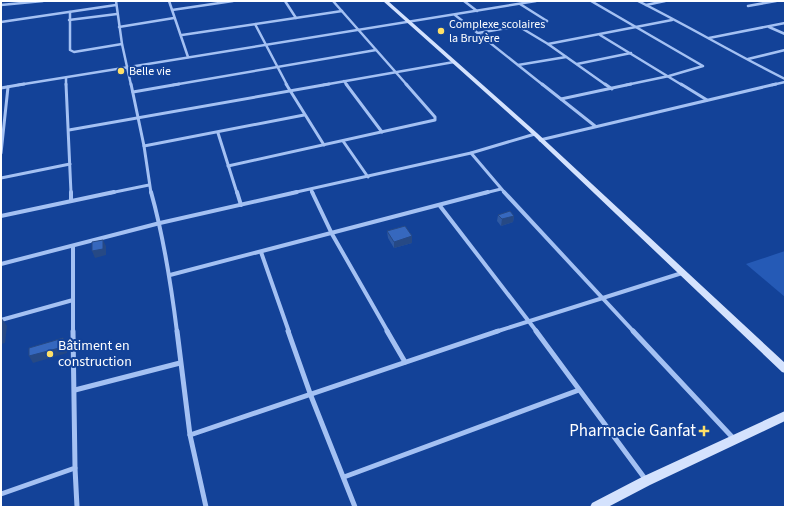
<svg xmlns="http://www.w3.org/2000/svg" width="786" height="508" font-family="'Source Sans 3',sans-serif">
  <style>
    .green { fill: #255ab6 }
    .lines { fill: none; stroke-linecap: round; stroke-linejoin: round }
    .street-far3 { stroke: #a4c1f3; stroke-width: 2.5 }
    .street-far2 { stroke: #a4c1f3; stroke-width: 3 }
    .street-far1 { stroke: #a4c1f3; stroke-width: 4 }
    .street { stroke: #a4c1f3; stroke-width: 5 }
    .secondary { fill: #d4e2fd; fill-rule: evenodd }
    .wall { fill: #2e59a3 }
    .shaded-wall { fill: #264985 }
    .building { fill: #3668be; stroke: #264985 }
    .poi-dot { fill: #ffe067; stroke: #134298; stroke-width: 1.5 }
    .labels { text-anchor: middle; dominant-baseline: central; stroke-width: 4; stroke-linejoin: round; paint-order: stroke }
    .far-poi-label { font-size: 12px; fill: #fff; stroke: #134298; text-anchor: start }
    .poi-label { font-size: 14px; fill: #fff; stroke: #134298; text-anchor: start }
    .near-poi-label { font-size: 17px; fill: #fff; stroke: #134298; text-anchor: end }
  </style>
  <rect width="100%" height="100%" fill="#134298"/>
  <polygon class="green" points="785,251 785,297 746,264"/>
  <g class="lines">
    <g class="street-far3">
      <polyline points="116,1 122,44 131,85"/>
      <polyline points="169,1 188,57"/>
      <polyline points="285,1 296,18"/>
      <polyline points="333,1 407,85"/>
      <polyline points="464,1 477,11"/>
      <polyline points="591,1 703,66 669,76 626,85"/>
      <path d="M638,1c50,25 97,53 147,78"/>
      <polyline points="520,4 547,21"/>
      <polyline points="1,5 43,1"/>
      <polyline points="646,5 665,1"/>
      <polyline points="748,6 776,1"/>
      <polyline points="172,10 233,1"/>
      <polyline points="70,12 70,50 74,52 122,44"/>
      <polyline points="455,15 543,85"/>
      <polyline points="69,20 117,14"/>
      <polyline points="1,22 116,5"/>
      <polyline points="255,24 287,85"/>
      <polyline points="518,26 548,44 606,85"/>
      <polyline points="119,27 174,18"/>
      <polyline points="769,27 785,34"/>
      <polyline points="478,33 547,21"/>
      <polyline points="182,35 342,11"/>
      <polyline points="600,35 682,85"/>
      <polyline points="709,38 785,23"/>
      <polyline points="548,44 672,20"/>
      <polyline points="748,59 785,50"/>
      <polyline points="577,64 631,53"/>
      <polyline points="518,65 566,57"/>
      <polyline points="66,78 66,85"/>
      <polyline points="344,81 347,85"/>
      <polyline points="18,85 536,1"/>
      <polyline points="173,85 376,50"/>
      <polyline points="323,85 454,62"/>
      <polyline points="772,85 785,82"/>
    </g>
    <g class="street-far2">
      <polyline points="66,84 71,193"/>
      <polyline points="131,84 144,146 151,193"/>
      <polyline points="286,84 324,145"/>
      <polyline points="346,84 382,132"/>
      <polyline points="542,84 595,126"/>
      <polyline points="605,84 612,89"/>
      <polyline points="681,84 707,100"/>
      <polyline points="1,88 24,84"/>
      <polyline points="133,92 179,84"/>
      <polyline points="561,99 631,84"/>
      <polyline points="69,130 329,84"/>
      <polyline points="218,133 237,193"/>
      <polyline points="540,140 776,84"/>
      <polyline points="343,141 368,177"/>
      <polyline points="144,146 304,115"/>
      <polyline points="1,153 8,87"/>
      <polyline points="471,153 505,193"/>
      <polyline points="228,166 435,120 435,117 406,84"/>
      <polyline points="1,178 70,164"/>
      <polyline points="311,190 313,193"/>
      <polyline points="110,193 149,185"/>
      <polyline points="292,193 471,153 535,134"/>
      <polyline points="485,193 501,189"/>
    </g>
    <g class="street-far1">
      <polyline points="71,192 71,200"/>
      <path d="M151,192c13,46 20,92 26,140"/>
      <polyline points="237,192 241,205"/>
      <polyline points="312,192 332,234 388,332"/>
      <polyline points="504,192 634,332"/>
      <polyline points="440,206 537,332"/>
      <polyline points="1,216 114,192"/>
      <polyline points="261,252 289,332"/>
      <polyline points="1,264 160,223 297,192"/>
      <polyline points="170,275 488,192"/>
      <polyline points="73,300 73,332"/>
      <polyline points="1,320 73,300 73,247"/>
      <polyline points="495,332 682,273"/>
    </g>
    <g class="street">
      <polyline points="177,331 190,435 206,507"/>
      <polyline points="288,331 311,396 355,507"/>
      <polyline points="387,331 405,362"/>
      <polyline points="536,331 646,480"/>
      <polyline points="633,331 734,439"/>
      <polyline points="75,390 180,363"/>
      <polyline points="190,435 498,331"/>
      <polyline points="75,468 77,507"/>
      <polyline points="344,477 579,390"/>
      <polyline points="1,494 75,468 73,331"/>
    </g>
    <g class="secondary">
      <polygon points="383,1 388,1 537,133 785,363 785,373 782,372 533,135"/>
      <polygon points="785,411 785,421 650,485 608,507 590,507 592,503 642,477"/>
    </g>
  </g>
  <g class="wall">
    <polygon points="498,215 514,216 513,222 501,226 497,221"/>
    <polygon points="387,231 412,243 394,248 388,238"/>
  </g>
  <g class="shaded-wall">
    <polygon points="514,216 513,222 501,226 502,219"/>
    <polygon points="412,236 412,243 394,248 394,242"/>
    <polygon points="103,240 106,246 106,255 95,258 92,251"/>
    <polygon points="1,317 7,326 5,343 1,344"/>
    <polygon points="63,338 67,345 67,353 33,363 29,356"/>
  </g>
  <g class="building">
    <polygon points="510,211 514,216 502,219 498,215"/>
    <polygon points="405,226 412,236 394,242 387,231"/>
    <polygon points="103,240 103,249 92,251 92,242"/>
    <polygon points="63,338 63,347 29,356 29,348"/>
  </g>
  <g class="poi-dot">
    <circle cx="441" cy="31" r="4"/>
    <circle cx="121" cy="71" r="4"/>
    <circle cx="50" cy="354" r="4"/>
    <path d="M702 425h4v4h4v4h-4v4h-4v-4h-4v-4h4z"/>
  </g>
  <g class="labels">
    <g class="far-poi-label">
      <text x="449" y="24">Complexe scolaires<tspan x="449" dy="14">la Bruyère</tspan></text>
      <text x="129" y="71">Belle vie</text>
    </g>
    <g class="poi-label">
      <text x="58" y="346">Bâtiment en<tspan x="58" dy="16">construction</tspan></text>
    </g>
    <g class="near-poi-label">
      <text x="696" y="431">Pharmacie Ganfat</text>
    </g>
  </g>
  <rect width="786" height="508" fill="none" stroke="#ffffff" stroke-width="4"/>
</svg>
